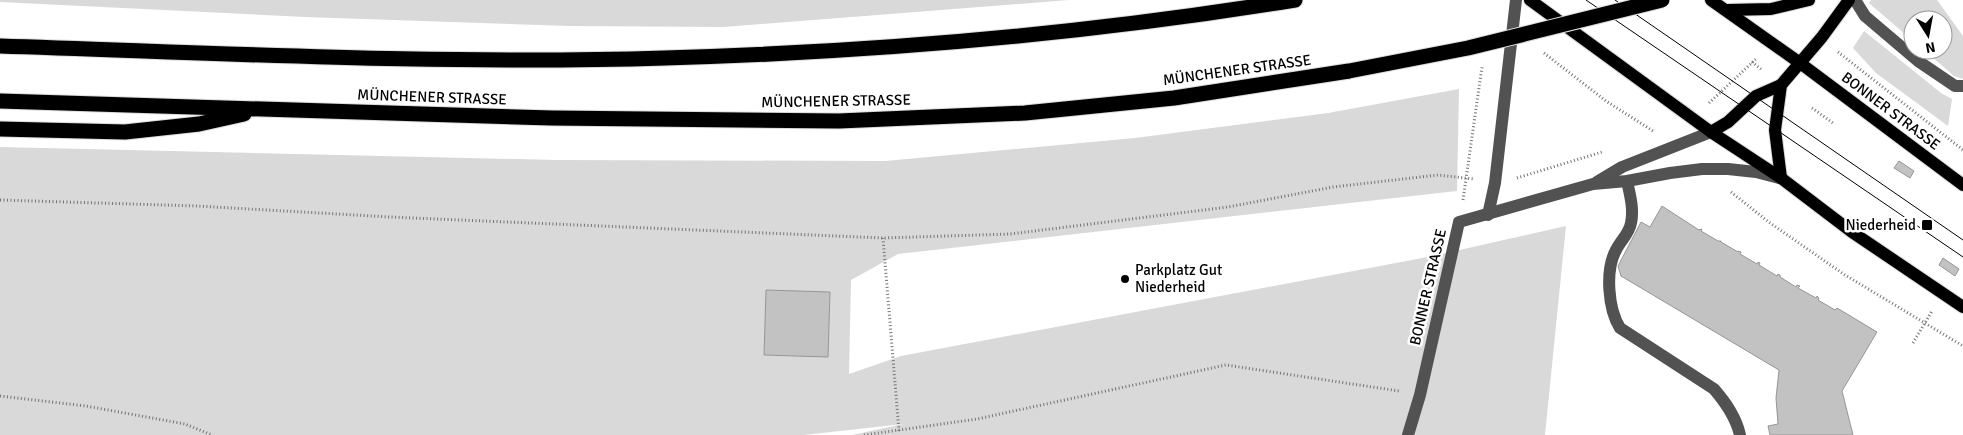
<svg xmlns="http://www.w3.org/2000/svg" width="1963" height="435" font-family="Signika,sans-serif">
  <style>
    .green { fill: #d9d9d9 }
    .building { fill: #c2c2c2; stroke: #969696 }
    .lines { fill: none; stroke-linecap: round; stroke-linejoin: round }
    .major-casing { stroke: #dbdbdb; stroke-width: 14 }
    .highway-casing { stroke: #dbdbdb; stroke-width: 17 }
    .path { stroke: #747474; stroke-width: 3; stroke-dasharray: 1 2.5; stroke-linecap: butt }
    .minor { stroke: #525252; stroke-width: 12 }
    .major { stroke: #000; stroke-width: 12 }
    .highway { stroke: #000; stroke-width: 15 }
    .tram { stroke: #000; stroke-width: 1 }
    .highway-bridge-casing { stroke: #dbdbdb; stroke-width: 17; stroke-linecap: butt }
    .highway-bridge { stroke: #000; stroke-width: 15 }
    .poi-dot { fill: #000; stroke: #fff; stroke-width: 2 }
    .labels { text-anchor: middle; dominant-baseline: central; stroke-width: 5; stroke-linejoin: round; paint-order: stroke }
    .street-label { font-size: 15px; fill: #000; stroke: #fff }
    .poi-label { font-size: 15px; fill: #000; stroke: #fff; text-anchor: end }
  </style>
  <rect width="100%" height="100%" fill="#fff"/>
  <g class="green">
    <polygon points="0,0 1069,0 724,27 570,26 305,17 0,2"/>
    <polygon points="1871,0 1937,0 1963,36 1963,79 1954,76 1924,50 1943,50 1943,20 1913,20 1913,41 1869,3"/>
    <polygon points="1864,31 1941,93 1952,99 1948,126 1876,73 1853,48"/>
    <polygon points="1459,89 1457,191 898,254 851,280 849,374 901,356 1433,256 1566,226 1545,435 852,435 903,424 804,435 0,435 0,147 558,160 885,161 1135,138 1328,113"/>
  </g>
  <g class="building">
    <polygon points="1899,161 1914,171 1910,178 1894,168"/>
    <polygon points="1662,206 1699,230 1702,229 1701,231 1718,241 1721,241 1721,242 1738,252 1738,251 1741,252 1740,254 1757,264 1758,262 1760,263 1759,265 1777,276 1778,274 1780,275 1780,277 1796,287 1797,285 1800,286 1798,288 1816,298 1817,296 1819,298 1818,300 1835,310 1837,308 1877,332 1842,391 1853,435 1770,435 1768,426 1778,424 1776,398 1779,370 1621,276 1618,266 1641,222 1650,227"/>
    <polygon points="1943,258 1959,269 1955,276 1939,265"/>
    <polygon points="766,290 830,292 828,357 764,355"/>
  </g>
  <g class="lines">
    <g class="major-casing">
      <g id="major">
        <polyline points="1530,0 1711,132 1781,178 1852,232 1963,307"/>
        <polyline points="1711,0 1800,63 1963,185"/>
        <polyline points="1727,10 1771,9 1809,0"/>
        <polyline points="1711,132 1728,122 1756,96 1781,85"/>
        <polyline points="1781,178 1775,130 1781,85 1822,37 1849,0"/>
      </g>
    </g>
    <g class="highway-casing">
      <g id="highway">
        <path d="M0,46c221,7 444,19 665,12 211,-6 422,-24 630,-58"/>
        <polyline points="0,101 552,118 839,121 1025,113 1174,98 1349,71"/>
        <polyline points="0,129 125,132 199,124 244,114"/>
      </g>
    </g>
    <g class="path">
      <polyline points="1838,52 1963,150"/>
      <polyline points="1544,53 1606,101 1653,131"/>
      <polyline points="1752,62 1762,70"/>
      <polyline points="1709,103 1757,58"/>
      <polyline points="1812,108 1833,123"/>
      <polyline points="1517,178 1602,152"/>
      <polyline points="1731,192 1770,223 1845,275 1963,346"/>
      <polyline points="0,200 197,206 390,217 883,238 1010,234 1228,207 1333,187 1438,175 1474,179"/>
      <polyline points="1463,200 1482,67"/>
      <polyline points="883,238 899,431"/>
      <polyline points="1913,343 1932,311"/>
      <polyline points="0,396 86,406 185,424 212,435"/>
      <polyline points="864,435 977,419 1226,365 1399,391"/>
    </g>
    <g class="minor">
      <polyline points="1855,0 1865,16 1918,61 1955,86 1963,86"/>
      <path d="M1627,181c3,14 7,28 4,42 -2,11 -10,17 -15,27 -11,20 -8,59 4,78l94,61c12,14 22,28 26,46"/>
      <polyline points="1597,182 1622,167 1711,132"/>
      <polyline points="1488,215 1495,183 1516,0"/>
      <polyline points="1408,435 1420,395 1459,222 1593,184 1627,181 1670,173 1702,169 1728,169 1756,172 1779,178"/>
    </g>
    <use href="#major" class="major"/>
    <use href="#highway" class="highway"/>
    <g class="tram">
      <polyline points="1586,0 1963,257"/>
      <polyline points="1615,0 1963,240"/>
    </g>
    <g class="highway-bridge-casing">
      <polyline id="highway-bridge" points="1349,71 1468,48 1662,0"/>
    </g>
    <use href="#highway-bridge" class="highway-bridge"/>
  </g>
  <g class="poi-dot">
    <rect x="1921" y="219" width="12" height="12" rx="2.5"/>
    <circle cx="1125" cy="279" r="5"/>
  </g>
  <g class="labels">
    <g class="street-label">
      <text transform="translate(1237 70) rotate(-8)">MÜNCHENER STRASSE</text>
      <text transform="translate(432 97) rotate(2)">MÜNCHENER STRASSE</text>
      <text transform="translate(836 101) rotate(-1)">MÜNCHENER STRASSE</text>
      <text transform="translate(1891 111) rotate(37)">BONNER STRASSE</text>
      <text transform="translate(1428 287) rotate(-77)">BONNER STRASSE</text>
    </g>
    <g class="poi-label">
      <text x="1916" y="225">Niederheid</text>
      <text x="1135" y="270" text-anchor="start">Parkplatz Gut<tspan x="1135" dy="17">Niederheid</tspan></text>
    </g>
  </g>
  <g transform="translate(1928 35) rotate(169)"><circle r="24" fill="#ffffff" stroke="#999999"/>
  <path d="M0-4L9 19L0 12L-9 19Z" fill="#000000"/>
  <text y="-8" font-size="14" font-weight="bold" text-anchor="middle" fill="#000000">N</text>
  </g>
</svg>
